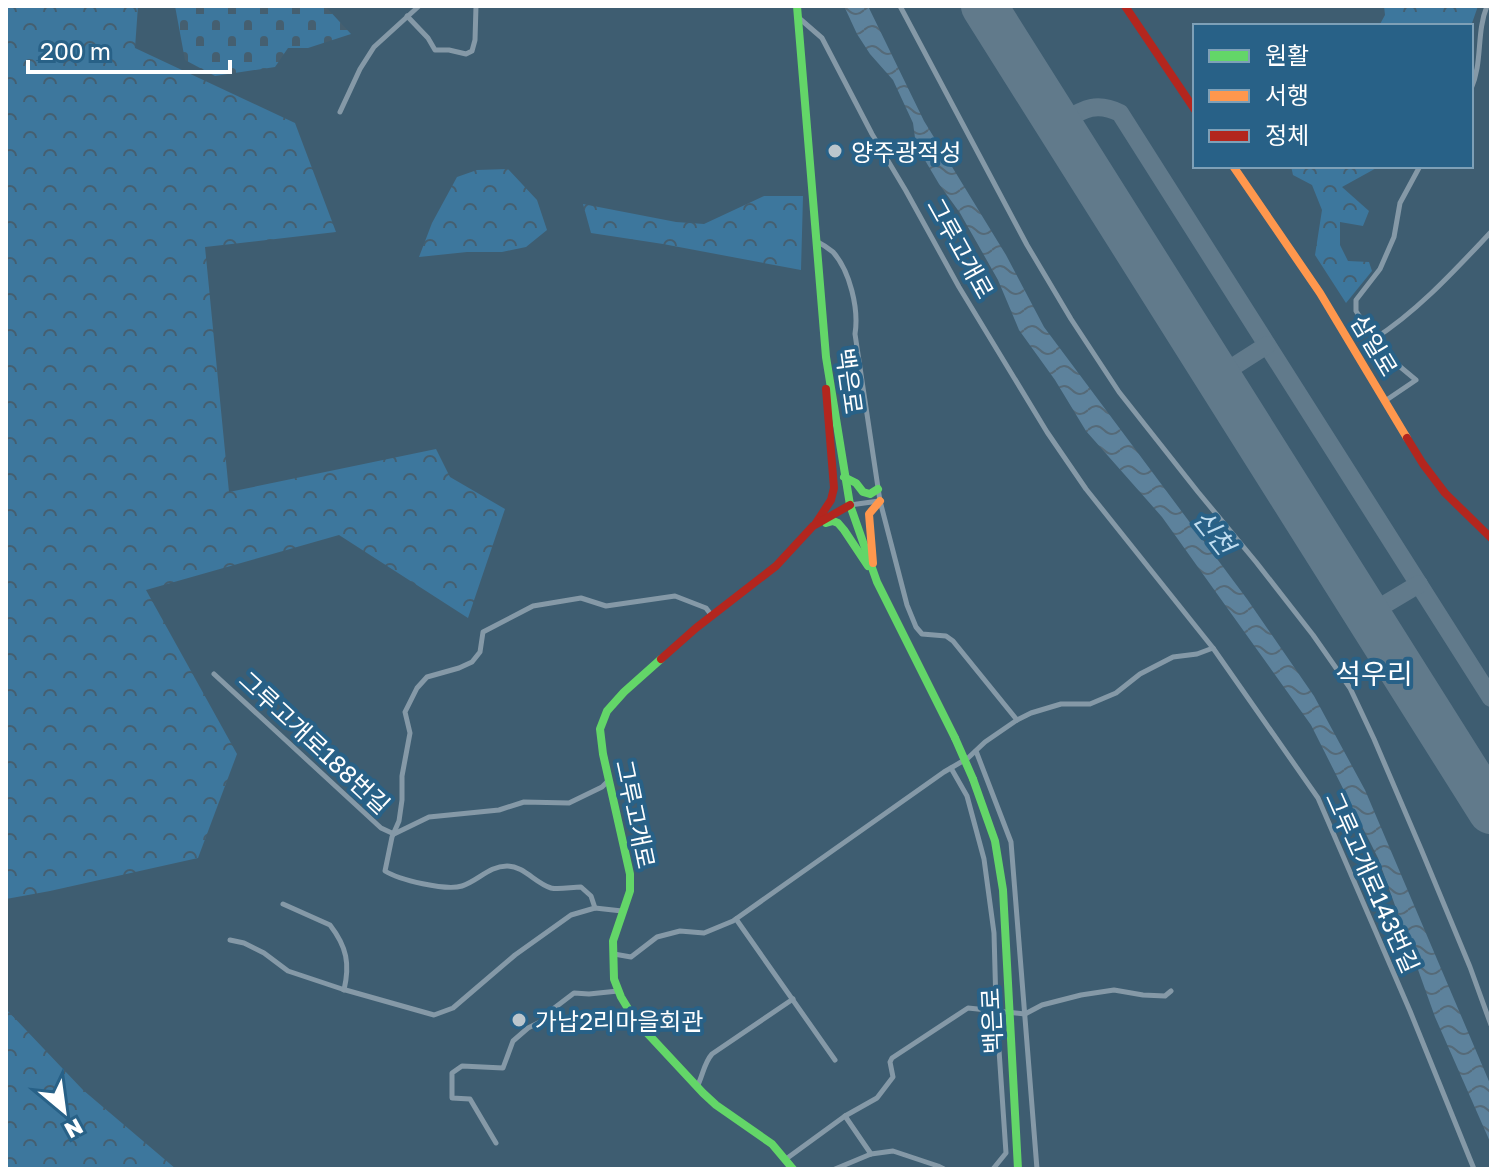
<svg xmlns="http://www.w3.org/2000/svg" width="1497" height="1175" font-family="'Golos Text','Noto Sans KR',sans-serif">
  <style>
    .forest { fill: url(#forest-crowns) }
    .cemetery { fill: url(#cemetery-stones) }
    .water { fill: url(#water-waves) }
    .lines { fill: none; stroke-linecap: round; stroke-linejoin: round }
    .taxiway { stroke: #617a8b; stroke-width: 18 }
    .runway { stroke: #617a8b; stroke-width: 46 }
    .street { stroke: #8599a7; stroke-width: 5 }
    .fast { stroke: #63d668; stroke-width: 8 }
    .slow { stroke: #ff974d; stroke-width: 8 }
    .jam { stroke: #b3261e; stroke-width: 8 }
    .fast-bridge { stroke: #63d668; stroke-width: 8 }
    .poi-dot { fill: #bbc6cd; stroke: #286187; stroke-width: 3 }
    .labels { text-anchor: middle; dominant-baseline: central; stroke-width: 8; stroke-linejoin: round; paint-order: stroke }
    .poi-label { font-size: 24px; fill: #fff; stroke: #286187; text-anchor: start }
    .street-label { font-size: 24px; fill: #fff; stroke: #286187 }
    .water-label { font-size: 26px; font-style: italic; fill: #c0ddf0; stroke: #286187 }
    .quarter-label { font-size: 28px; fill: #fff; stroke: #286187 }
  </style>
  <defs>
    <pattern id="forest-crowns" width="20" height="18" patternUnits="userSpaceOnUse" patternTransform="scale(2)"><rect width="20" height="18" fill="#3d779d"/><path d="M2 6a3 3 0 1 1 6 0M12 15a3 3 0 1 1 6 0" fill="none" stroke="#455f70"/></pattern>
    <pattern id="cemetery-stones" width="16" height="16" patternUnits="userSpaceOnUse" patternTransform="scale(2)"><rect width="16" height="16" fill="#3d779d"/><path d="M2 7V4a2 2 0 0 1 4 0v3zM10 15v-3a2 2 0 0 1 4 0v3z" fill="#455f70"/></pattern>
    <pattern id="water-waves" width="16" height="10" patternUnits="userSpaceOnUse" patternTransform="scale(2)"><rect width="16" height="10" fill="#5d829c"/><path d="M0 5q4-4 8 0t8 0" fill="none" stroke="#556a78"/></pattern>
  </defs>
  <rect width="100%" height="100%" fill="#3e5d71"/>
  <g class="forest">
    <polygon points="6,6 138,6 135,48 295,123 336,232 205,247 229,492 436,449 450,477 505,509 468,618 339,535 146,590 237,754 198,858 50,891 6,899"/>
    <polygon points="1384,6 1478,6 1471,26 1379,26 1385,15"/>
    <polygon points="1291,166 1380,166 1342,187 1369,211 1363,226 1340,222 1340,245 1348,261 1369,262 1372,271 1346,303 1315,255 1322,210 1312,185 1293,175"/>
    <polygon points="508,169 537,200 547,230 526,247 502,252 467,252 419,257 432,223 457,177 477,170"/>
    <polygon points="764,196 803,196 801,270 663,244 591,233 583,204 676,222 704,224"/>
    <polygon points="6,1009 83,1090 176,1169 6,1169"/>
  </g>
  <polygon class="cemetery" points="175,6 325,6 351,34 308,48 288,48 275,67 215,76 185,60"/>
  <polygon class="water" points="844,6 868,6 924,121 1006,255 1044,327 1247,599 1314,696 1365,790 1491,1086 1491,1144 1435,1017 1378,858 1311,725 1162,517 1086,431 1055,380 1019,330 998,280 960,213 939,184 916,145 913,123 893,80 870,54 857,34"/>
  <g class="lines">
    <g class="taxiway">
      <path d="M1058,124c23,-13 36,-24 62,-11l371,585"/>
      <polyline points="1217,377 1267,345"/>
      <polyline points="1367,615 1419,584"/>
      <polyline points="1487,804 1491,802"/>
    </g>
    <polyline class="runway" points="984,6 1491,811"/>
    <g class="street">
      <polyline points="900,6 1027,245 1071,319 1119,392 1198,492 1256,562 1313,635 1350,688 1374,739 1421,849 1470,967 1491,1025"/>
      <polyline points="407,16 428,38 435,50 449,50 466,54 472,51 475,40 476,6"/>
      <polyline points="799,18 822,38 872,134 906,191 959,287 1047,432 1086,489 1213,648 1318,798 1410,1011 1474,1169"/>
      <path d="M1471,89c12,-27 5,-56 16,-83"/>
      <polyline points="340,112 360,69 374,47 419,6"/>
      <path d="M816,241c6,3 12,7 17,11 17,19 26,57 22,82l25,167 27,104 9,22 6,7 24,2 7,5 64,79"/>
      <path d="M1374,339c44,-28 81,-69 117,-107"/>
      <polyline points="1385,401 1416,380 1386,355 1374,339 1356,311 1356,300 1380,269 1394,237 1400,203 1420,166"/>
      <polyline points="850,505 879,501"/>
      <polyline points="214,674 381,828 394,834 429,817 499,810 524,802 569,803 602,787 608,781"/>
      <polyline points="976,751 1011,842 1037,1169"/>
      <polyline points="951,768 967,796 984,859 994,933 996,1006 1006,1153 993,1169"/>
      <path d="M283,904l47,21c17,22 20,39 14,65"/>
      <path d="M595,908l-4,-12 -10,-9c-9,0 -22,3 -30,1 -16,-5 -27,-22 -44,-22 -18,0 -29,15 -45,20 -16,5 -63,-6 -77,-15l7,-34 7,-16 3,-21v-24l8,-43 -5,-21 12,-24 10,-11 32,-9 13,-6 8,-10 3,-20 50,-26 48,-8 25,8 69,-10 31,12 6,8"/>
      <polyline points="736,919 835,1060"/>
      <polyline points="230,940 244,943 264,953 288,971 342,989 434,1015 453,1008 515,955 571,915 595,908 622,911"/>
      <polyline points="614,954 631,957 657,937 680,931 704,933 733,921 944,772 968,758 985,742 1017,720 1031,713 1061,704 1090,704 1116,693 1140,674 1173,657 1197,654 1213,648"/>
      <path d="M697,1087c6,-12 7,-24 15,-33l81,-55"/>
      <polyline points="845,1116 871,1154"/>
      <polyline points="496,1143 470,1099 452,1098 452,1073 462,1066 503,1068 513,1041 528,1028 544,1020 553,1009 574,993 589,994 618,991"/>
      <polyline points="786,1159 845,1116 877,1098 893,1077 890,1062 892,1058 968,1008 1025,1014 1042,1005 1081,995 1114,990 1143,995 1165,996 1171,991"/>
      <polyline points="835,1169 871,1154 893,1151 938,1166 944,1169"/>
    </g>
    <g class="fast">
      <polyline points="797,6 826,357 850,505 877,582 955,738"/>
      <polyline points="844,477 856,483 863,492 870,494 878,489"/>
      <polyline points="826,523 833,521 838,523 844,530 868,566"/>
      <polyline points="661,659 624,692 607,711 600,729 603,754 630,874 630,891 613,941 614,979 621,997 635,1020 703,1093 716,1105 772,1144 793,1169"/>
      <polyline points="973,779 995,841 1003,890 1018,1169"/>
    </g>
    <g class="slow">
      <polyline points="1233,166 1320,293 1407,438"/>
      <polyline points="873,563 869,514 880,501"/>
    </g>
    <g class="jam">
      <polyline points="1125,6 1195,110"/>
      <polyline points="1407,438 1423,464 1445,493 1491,538"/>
      <polyline points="816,523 831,500 834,488 826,389"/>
      <polyline points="661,659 696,628 776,566 813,526 850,505"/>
    </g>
    <polyline class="fast-bridge" points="955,738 973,779"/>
  </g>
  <g class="poi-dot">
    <circle cx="835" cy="151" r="8"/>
    <circle cx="519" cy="1020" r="8"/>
  </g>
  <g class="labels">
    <g class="poi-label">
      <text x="851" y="151">양주광적성</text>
      <text x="535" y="1020">가납2리마을회관</text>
    </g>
    <g class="street-label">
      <text transform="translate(961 248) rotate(61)">그루고개로</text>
      <text transform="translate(1375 345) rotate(59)">삼일로</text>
      <text transform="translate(850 381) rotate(82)">백은로</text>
      <text transform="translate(315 742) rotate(43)">그루고개로188번길</text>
      <text transform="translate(636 814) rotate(78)">그루고개로</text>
      <text transform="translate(1373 882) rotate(66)">그루고개로143번길</text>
      <text transform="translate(991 1021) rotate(-93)">백은로</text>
    </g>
    <g class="water-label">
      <text transform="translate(1214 532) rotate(52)">신천</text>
    </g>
    <g class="quarter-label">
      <text x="1374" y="673">석우리</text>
    </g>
  </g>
  <rect width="1497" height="1175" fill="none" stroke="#ffffff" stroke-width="16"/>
  <rect x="1193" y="24" width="280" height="144" fill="#286187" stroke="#7ea0b7" stroke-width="2"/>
  <rect x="1209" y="50" width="40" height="12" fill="#63d668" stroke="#7ea0b7" stroke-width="2"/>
  <text x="1265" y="64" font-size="24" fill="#ffffff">원활</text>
  <rect x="1209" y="90" width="40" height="12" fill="#ff974d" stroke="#7ea0b7" stroke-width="2"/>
  <text x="1265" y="104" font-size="24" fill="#ffffff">서행</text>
  <rect x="1209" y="130" width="40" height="12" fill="#b3261e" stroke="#7ea0b7" stroke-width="2"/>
  <text x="1265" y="144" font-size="24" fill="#ffffff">정체</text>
  <g transform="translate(64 1111) rotate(151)" stroke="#286187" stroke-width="6" paint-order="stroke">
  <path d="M0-6L14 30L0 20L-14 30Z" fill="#ffffff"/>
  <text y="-12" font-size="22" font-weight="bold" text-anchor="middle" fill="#ffffff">N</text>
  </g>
  <path d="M28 60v12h202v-12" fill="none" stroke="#ffffff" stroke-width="4"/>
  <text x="40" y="60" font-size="24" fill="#ffffff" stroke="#286187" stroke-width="6" paint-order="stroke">200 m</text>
</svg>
